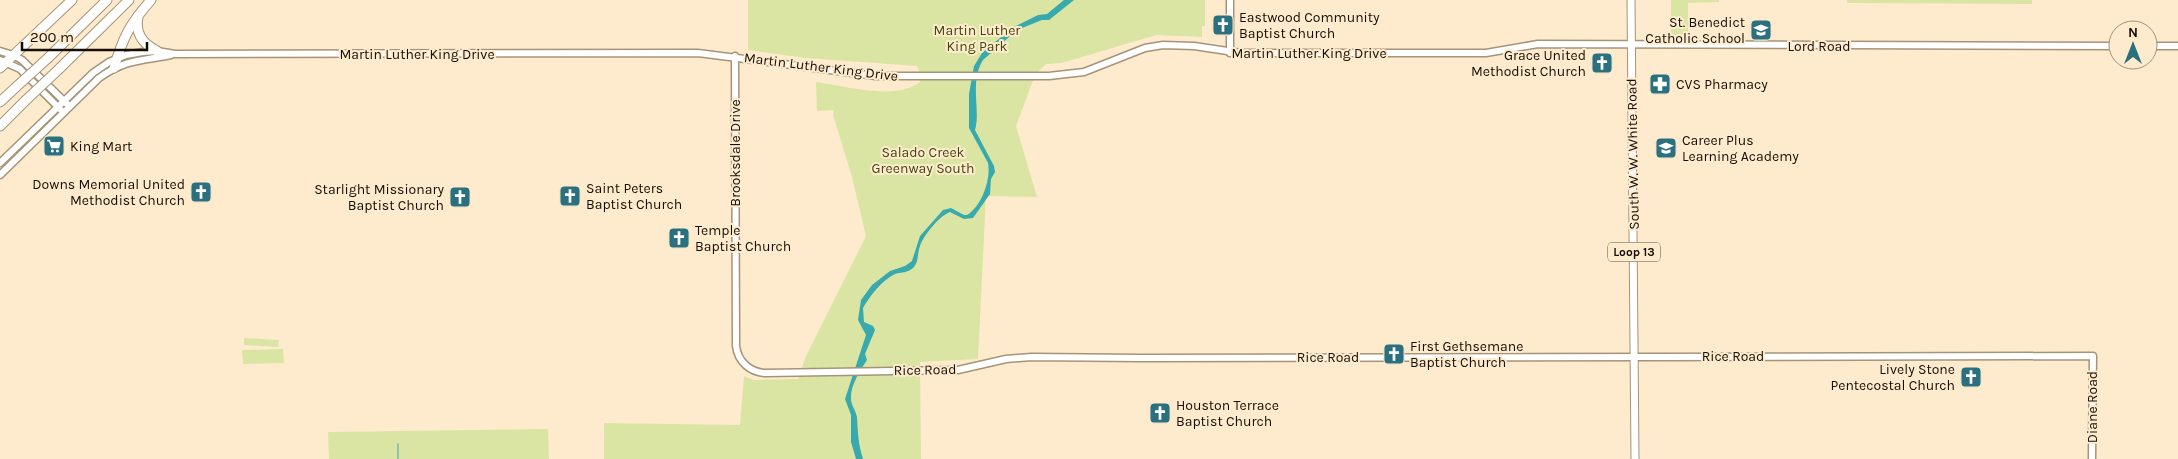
<svg xmlns="http://www.w3.org/2000/svg" width="2178" height="459" font-family="Karla,sans-serif">
  <style>
    .green { fill: #dae5a3 }
    .water { fill: #38a9ac }
    .lines { fill: none; stroke-linecap: round; stroke-linejoin: round }
    .stream { stroke: #38a9ac; stroke-width: 1 }
    .secondary-casing { stroke: #a59478; stroke-width: 9 }
    .primary-casing { stroke: #a59478; stroke-width: 9 }
    .highway-casing { stroke: #a59478; stroke-width: 11 }
    .secondary { stroke: #fff; stroke-width: 6 }
    .primary { stroke: #fff; stroke-width: 7 }
    .highway { stroke: #fff; stroke-width: 9 }
    .highway-bridge-casing { stroke: #a59478; stroke-width: 11; stroke-linecap: butt }
    .highway-bridge { stroke: #fff; stroke-width: 9 }
    .labels { text-anchor: middle; dominant-baseline: central; stroke-width: 4; stroke-linejoin: round; paint-order: stroke }
    .shield { fill: #feebcd; stroke: #5a5041; stroke-width: 1 }
    .shield-label { font-size: 12px; font-weight: bold; fill: #140e05 }
    .poi-label { font-size: 14px; fill: #140e05; stroke: #feebcd; text-anchor: start }
    .park-label { font-size: 14px; fill: #41480f; stroke: #feebcd }
    .street-label { font-size: 14px; fill: #140e05; stroke: #feebcd }
  </style>
  <rect width="100%" height="100%" fill="#feebcd"/>
  <g class="green">
    <path d="M748,0h457v26h-3v11l-46,-2 -94,28 -16,1 -11,11 -19,51 21,71 -51,-1 -8,163 -58,3 1,97h-317v-36l136,2 4,-49 9,4 45,-1 8,-23 60,-120 -14,-59 -19,-62 1,-5 -17,1 -1,-29c30,4 79,19 104,0l1,-6 -4,-10 -111,-8 -58,-8z"/>
    <polygon points="1671,0 1719,0 1719,2 1688,3 1688,41 1671,41"/>
    <polygon points="1847,0 2032,0 2032,4 1847,3"/>
    <polygon points="244,338 279,340 278,347 244,345"/>
    <polygon points="283,349 284,363 243,364 242,350"/>
    <polygon points="548,429 549,459 329,459 328,432"/>
  </g>
  <path class="water" d="M1064,0h10l-25,20h-7l-25,10 -34,30c-14,23 -2,50 -8,70l19,36 1,6 -4,7 -1,15 -17,24 -9,1 -14,-7c-11,4 -26,23 -30,34 -3,8 -1,16 -7,22 -5,5 -12,4 -18,6 -13,6 -25,22 -32,34l1,14 9,4 2,4 -10,24 2,6c-7,11 -17,26 -16,39 0,6 5,12 6,18 1,16 1,26 6,42h-7l-5,-17v-27l-6,-16 21,-64 -8,-15 3,-20 11,-15 18,-14 15,-5 7,-5 8,-25 23,-26 8,-2 13,7h3c15,-9 24,-36 21,-52l-19,-35v-34l5,-28 8,-13 30,-25 26,-13 9,-1z"/>
  <g class="lines">
    <polyline class="stream" points="398,459 398,444"/>
    <g class="secondary-casing">
      <g id="secondary">
        <polyline points="1230,0 1230,53"/>
        <polyline points="2148,46 2178,46"/>
        <polyline points="0,51 13,55 22,60 67,104"/>
        <path d="M735,56l1,290c2,16 14,26 29,27l193,-3 48,-11 25,-2 110,1 952,-2 -1,103"/>
        <polyline points="0,60 20,69 61,110"/>
        <polyline points="0,163 93,73 109,62 126,55 143,52 157,51 175,54 698,53 876,76 1049,76 1084,72 1145,48 1163,45 1194,46 1241,53 1486,53 1538,44 2118,46"/>
        <path d="M0,175l99,-97c27,-19 42,-17 72,-23"/>
      </g>
    </g>
    <g class="primary-casing">
      <polyline id="primary" points="1631,0 1635,459"/>
    </g>
    <g class="highway-casing">
      <g id="highway">
        <path d="M138,16c-3,16 3,27 19,35"/>
        <polyline points="48,58 107,0"/>
        <polyline points="0,68 72,0"/>
        <path d="M114,68c9,-31 16,-44 37,-68"/>
        <polyline points="59,69 129,0"/>
        <polyline points="0,102 15,88"/>
        <polyline points="0,126 25,101"/>
      </g>
    </g>
    <use href="#secondary" class="secondary"/>
    <use href="#primary" class="primary"/>
    <use href="#highway" class="highway"/>
    <g class="highway-bridge-casing">
      <g id="highway-bridge">
        <polyline points="15,88 48,58"/>
        <polyline points="25,101 59,69"/>
      </g>
    </g>
    <use href="#highway-bridge" class="highway-bridge"/>
  </g>
  <defs>
    <g id="church-square" transform="scale(1.125)"><rect x="-9" y="-9" width="18" height="18" rx="4" fill="#2b707f" stroke="#feebcd"/><path d="M-1.2-6h2.4v3.5h3.3v2.4h-3.3V6h-2.4V-.1h-3.3v-2.4h3.3Z" fill="#fff"/></g>
    <g id="school-square" transform="scale(1.125)"><rect x="-9" y="-9" width="18" height="18" rx="4" fill="#2b707f" stroke="#feebcd"/><path d="M0-5L7-2L0 1L-7-2ZM-4 1L0 2.5L4 1V4Q0 6-4 4Z" fill="#fff"/></g>
    <g id="pharmacy-square" transform="scale(1.125)"><rect x="-9" y="-9" width="18" height="18" rx="4" fill="#2b707f" stroke="#feebcd"/><path d="M-2-6h4v4h4v4h-4v4h-4v-4h-4v-4h4Z" fill="#fff"/></g>
    <g id="supermarket-square" transform="scale(1.125)"><rect x="-9" y="-9" width="18" height="18" rx="4" fill="#2b707f" stroke="#feebcd"/><path d="M-6-5.5h2.5l.6 2H6L4.5 2H-2.5L-4.4-4H-6ZM-1.5 3.2a1.3 1.3 0 1 0 .1 0ZM3 3.2a1.3 1.3 0 1 0 .1 0Z" fill="#fff"/></g>
  </defs>
  <g fill-rule="evenodd">
    <use href="#church-square" x="1223" y="25"/>
    <use href="#school-square" x="1761" y="30"/>
    <use href="#church-square" x="1602" y="63"/>
    <use href="#pharmacy-square" x="1660" y="84"/>
    <use href="#supermarket-square" x="54" y="146"/>
    <use href="#school-square" x="1666" y="148"/>
    <use href="#church-square" x="201" y="192"/>
    <use href="#church-square" x="570" y="196"/>
    <use href="#church-square" x="460" y="197"/>
    <use href="#church-square" x="679" y="238"/>
    <use href="#church-square" x="1394" y="354"/>
    <use href="#church-square" x="1971" y="377"/>
    <use href="#church-square" x="1160" y="413"/>
  </g>
  <g class="labels">
    <rect class="shield" x="1608" y="242.5" width="52" height="19" rx="4"/>
    <g class="shield-label">
      <text x="1634" y="252">Loop 13</text>
    </g>
    <g class="poi-label">
      <text x="1239" y="17">Eastwood Community<tspan x="1239" dy="16">Baptist Church</tspan></text>
      <text x="1745" y="22" text-anchor="end">St. Benedict<tspan x="1745" dy="16">Catholic School</tspan></text>
      <text x="1586" y="55" text-anchor="end">Grace United<tspan x="1586" dy="16">Methodist Church</tspan></text>
      <text x="1676" y="84">CVS Pharmacy</text>
      <text x="1682" y="140">Career Plus<tspan x="1682" dy="16">Learning Academy</tspan></text>
      <text x="70" y="146">King Mart</text>
      <text x="185" y="184" text-anchor="end">Downs Memorial United<tspan x="185" dy="16">Methodist Church</tspan></text>
      <text x="586" y="188">Saint Peters<tspan x="586" dy="16">Baptist Church</tspan></text>
      <text x="444" y="189" text-anchor="end">Starlight Missionary<tspan x="444" dy="16">Baptist Church</tspan></text>
      <text x="695" y="230">Temple<tspan x="695" dy="16">Baptist Church</tspan></text>
      <text x="1410" y="346">First Gethsemane<tspan x="1410" dy="16">Baptist Church</tspan></text>
      <text x="1955" y="369" text-anchor="end">Lively Stone<tspan x="1955" dy="16">Pentecostal Church</tspan></text>
      <text x="1176" y="405">Houston Terrace<tspan x="1176" dy="16">Baptist Church</tspan></text>
    </g>
    <g class="park-label">
      <text x="977" y="30">Martin Luther<tspan x="977" dy="16">King Park</tspan></text>
      <text x="923" y="152">Salado Creek<tspan x="923" dy="16">Greenway South</tspan></text>
    </g>
    <g class="street-label">
      <text x="1819" y="46">Lord Road</text>
      <text x="1309" y="53">Martin Luther King Drive</text>
      <text x="417" y="54">Martin Luther King Drive</text>
      <text transform="translate(821 67) rotate(7)">Martin Luther King Drive</text>
      <text transform="translate(735 153) rotate(-90)">Brooksdale Drive</text>
      <text transform="translate(1633 154) rotate(-91)">South W. W. White Road</text>
      <text x="1733" y="356">Rice Road</text>
      <text x="1328" y="357">Rice Road</text>
      <text transform="translate(925 370) rotate(-1)">Rice Road</text>
      <text transform="translate(2092 407) rotate(-90)">Diane Road</text>
    </g>
  </g>
  <g transform="translate(2133 45)"><circle r="24" fill="#feebcd" stroke="#a0937d"/>
  <path d="M0-4L9 19L0 12L-9 19Z" fill="#2b707f"/>
  <text y="-8" font-size="14" font-weight="bold" text-anchor="middle" fill="#140e05">N</text>
  </g>
  <path d="M22 42v8h125v-8" fill="none" stroke="#140e05" stroke-width="2.5"/>
  <text x="30" y="42" font-size="15" fill="#140e05" stroke="#feebcd" stroke-width="4" paint-order="stroke">200 m</text>
</svg>
